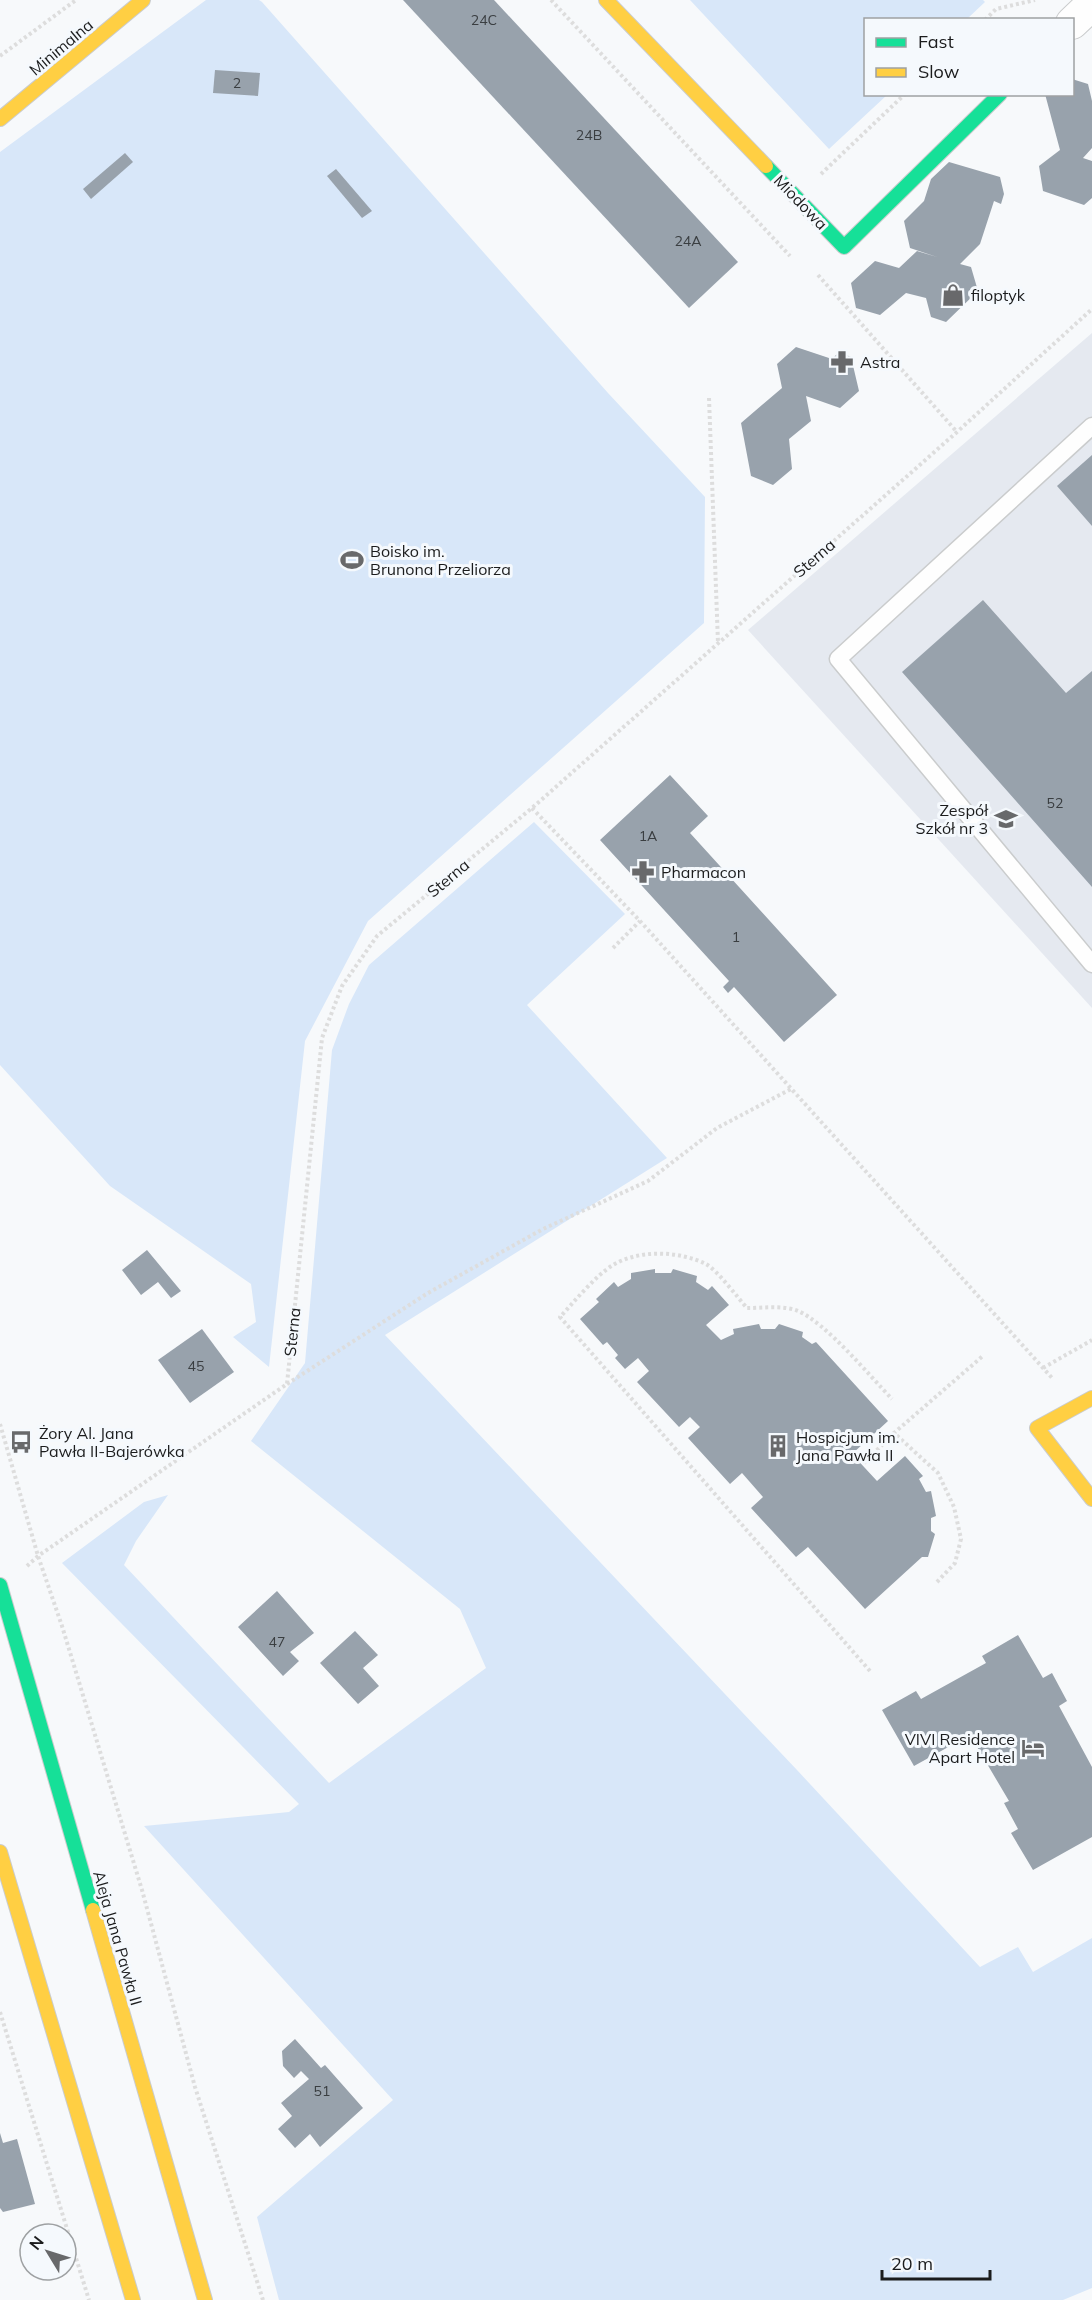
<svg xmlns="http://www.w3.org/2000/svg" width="1092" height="2300" font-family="Mulish,sans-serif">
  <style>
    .built { fill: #e5e9f0 }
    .green { fill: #d8e7f9 }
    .building { fill: #98a2ac }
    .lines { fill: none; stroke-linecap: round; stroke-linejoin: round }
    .lane-casing { stroke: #cacccd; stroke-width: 19 }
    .street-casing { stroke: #cacccd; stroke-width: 34 }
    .fast-casing { stroke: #cacccd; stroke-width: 16 }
    .slow-casing { stroke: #cacccd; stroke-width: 16 }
    .path { stroke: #ddd; stroke-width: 4; stroke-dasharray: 3 3; stroke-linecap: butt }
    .lane { stroke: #fefefe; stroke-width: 16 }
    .street { stroke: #fefefe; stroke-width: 32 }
    .fast { stroke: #16e098; stroke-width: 14 }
    .slow { stroke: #ffcf43; stroke-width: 14 }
    .labels { text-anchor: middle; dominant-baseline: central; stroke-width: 6; stroke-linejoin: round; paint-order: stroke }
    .number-label { font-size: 14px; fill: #3a3e41 }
    .street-label { font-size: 16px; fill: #1b1c1d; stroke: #f5f9fd }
    .poi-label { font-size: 16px; fill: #1b1c1d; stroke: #f5f9fd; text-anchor: start }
  </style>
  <rect width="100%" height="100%" fill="#f7f9fb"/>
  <polygon class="built" points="1092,333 1092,1008 748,630"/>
  <g class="green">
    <polygon points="206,0 259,0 262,2 608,393 705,497 704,623 368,921 305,1041 269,1367 233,1337 256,1322 251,1284 110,1186 0,1065 0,152"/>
    <polygon points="690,0 983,0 985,2 967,19 866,20 866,94 887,95 829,149"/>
    <polygon points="534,822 625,914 527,1005 667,1158 385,1335 797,1770 980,1967 1018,1947 1033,1972 1092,1938 1092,2288 1063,2300 279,2300 257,2217 393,2100 144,1826 289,1812 299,1804 62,1563 144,1502 168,1495 136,1541 124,1565 329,1783 486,1668 460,1609 251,1441 305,1363 332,1050 349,1004 369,965"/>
  </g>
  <g class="building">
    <polygon points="403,0 494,0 738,262 689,308"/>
    <polygon points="215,70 260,73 258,96 213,93"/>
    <polygon points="1072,79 1088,84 1092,101 1092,148 1083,158 1092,161 1092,198 1084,205 1043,191 1039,166 1060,150 1045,94 1072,94"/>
    <polygon points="125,153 133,162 91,199 83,189"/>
    <polygon points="949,162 1000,177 1004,194 1001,204 994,201 980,244 960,264 971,267 978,291 946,322 931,317 926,298 906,293 880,315 856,308 851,283 875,261 899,268 917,251 937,257 910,248 904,221 924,201 931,179"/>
    <polygon points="336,169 372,211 362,218 327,176"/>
    <polygon points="796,347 832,359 839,352 851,357 859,391 840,408 806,396 811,421 789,439 792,469 773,485 751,476 741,423 782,388 777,364"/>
    <polygon points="1092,455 1092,526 1057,486"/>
    <polygon points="983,600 1066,693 1092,671 1092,887 902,672"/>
    <polygon points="670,775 708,816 690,833 837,995 784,1042 734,987 728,993 723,987 729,981 600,840"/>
    <polygon points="147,1250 181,1291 171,1298 158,1282 141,1295 122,1270"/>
    <polygon points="655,1269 655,1273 671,1273 673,1269 697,1276 696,1282 708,1290 712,1286 729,1305 706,1325 721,1340 734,1334 733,1329 759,1324 761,1329 775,1329 779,1324 803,1332 802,1337 812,1344 816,1342 888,1421 852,1454 877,1481 905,1456 923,1476 919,1479 926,1492 931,1491 936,1516 931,1518 931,1531 935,1534 928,1557 922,1557 865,1609 808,1547 796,1557 751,1508 763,1497 742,1473 730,1484 688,1438 700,1427 690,1417 679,1427 637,1382 649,1371 638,1358 625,1369 615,1358 618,1355 607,1342 603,1345 580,1319 599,1302 596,1299 614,1282 618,1287 631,1279 631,1273"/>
    <polygon points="202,1329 234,1372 190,1403 158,1360"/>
    <polygon points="277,1591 314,1633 290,1652 299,1661 283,1676 238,1627"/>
    <polygon points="355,1631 378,1655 363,1668 379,1686 358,1704 320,1663"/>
    <polygon points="1018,1635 1043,1678 1052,1673 1067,1701 1059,1706 1092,1767 1092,1837 1033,1870 1011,1833 1018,1829 1004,1803 1009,1801 970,1735 914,1766 882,1710 916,1691 921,1699 986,1663 982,1656"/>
    <polygon points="295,2039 321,2068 325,2065 363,2108 320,2147 310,2134 295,2148 278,2129 292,2116 281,2103 309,2079 301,2071 294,2078 283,2066 282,2051"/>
    <polygon points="0,2133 3,2143 17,2139 35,2204 3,2212 0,2208"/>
  </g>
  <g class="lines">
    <g class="lane-casing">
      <polyline id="lane" points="1092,426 838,659 1092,964"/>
    </g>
    <g class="street-casing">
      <polyline id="street" points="1072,23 1092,4"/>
    </g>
    <g class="fast-casing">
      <g id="fast">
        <polyline points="766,166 844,247 1000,94"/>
        <polyline points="0,1585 93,1910"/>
      </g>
    </g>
    <g class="slow-casing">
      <g id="slow">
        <polyline points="606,0 766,166"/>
        <polyline points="0,119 143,0"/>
        <polyline points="1092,1398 1037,1428 1092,1499"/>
        <polyline points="0,1852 133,2300"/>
        <polyline points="93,1910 205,2300"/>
      </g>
    </g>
    <g class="path">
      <polyline points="551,0 790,256"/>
      <polyline points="985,20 996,9 1035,0"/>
      <polyline points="0,56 76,0"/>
      <polyline points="821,174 905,94"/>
      <polyline points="818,275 957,432"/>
      <polyline points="709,398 718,643"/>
      <polyline points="532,808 640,921 1053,1379"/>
      <polyline points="613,948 640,921"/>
      <polyline points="1043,1368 1092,1340"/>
      <polyline points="287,1384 428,1293 543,1229 648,1181 717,1128 791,1089"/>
      <polyline points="0,1424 38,1556 62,1626 142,1890 195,2087 263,2300"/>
      <polyline points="864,1463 894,1433"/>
      <polyline points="27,1566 38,1556 287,1384 322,1038 342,986 377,936 532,808 957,432 1092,309"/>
      <polyline points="937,1582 955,1563 961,1539 954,1507 938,1473 894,1433 984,1355"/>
      <path d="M870,1671l-310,-354c14,-15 35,-41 53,-52 27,-16 66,-14 93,-1 11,6 32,34 41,44 16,0 36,-3 51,3 28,12 71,64 94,88"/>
      <polyline points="0,2012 89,2300"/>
    </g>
    <use href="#lane" class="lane"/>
    <use href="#street" class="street"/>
    <use href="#fast" class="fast"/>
    <use href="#slow" class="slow"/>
  </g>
  <defs>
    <g id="shop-bare" transform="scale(1.8)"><path d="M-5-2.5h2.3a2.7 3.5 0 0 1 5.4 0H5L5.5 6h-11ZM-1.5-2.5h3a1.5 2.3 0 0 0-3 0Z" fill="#68696b" stroke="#f5f9fd" stroke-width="2.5" paint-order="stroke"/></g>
    <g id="pharmacy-bare" transform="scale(1.8)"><path d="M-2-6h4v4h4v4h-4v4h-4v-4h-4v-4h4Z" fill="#68696b" stroke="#f5f9fd" stroke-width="2.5" paint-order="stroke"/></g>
    <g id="stadium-bare" transform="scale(1.8)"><path d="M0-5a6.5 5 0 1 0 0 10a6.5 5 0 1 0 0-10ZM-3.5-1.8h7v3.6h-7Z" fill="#68696b" stroke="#f5f9fd" stroke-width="2.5" paint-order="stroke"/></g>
    <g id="school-bare" transform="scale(1.8)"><path d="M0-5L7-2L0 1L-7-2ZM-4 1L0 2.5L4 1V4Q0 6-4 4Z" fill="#68696b" stroke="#f5f9fd" stroke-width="2.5" paint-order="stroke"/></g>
    <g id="bus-bare" transform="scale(1.8)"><path d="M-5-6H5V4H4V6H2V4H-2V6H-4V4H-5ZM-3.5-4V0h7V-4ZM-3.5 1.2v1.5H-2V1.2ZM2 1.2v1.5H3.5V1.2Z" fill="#68696b" stroke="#f5f9fd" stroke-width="2.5" paint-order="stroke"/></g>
    <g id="building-bare" transform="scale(1.8)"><path d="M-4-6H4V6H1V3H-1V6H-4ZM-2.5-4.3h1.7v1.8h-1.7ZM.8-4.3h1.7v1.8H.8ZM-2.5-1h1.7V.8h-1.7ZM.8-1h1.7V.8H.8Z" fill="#68696b" stroke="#f5f9fd" stroke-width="2.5" paint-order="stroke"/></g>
    <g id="hotel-bare" transform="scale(1.8)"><path d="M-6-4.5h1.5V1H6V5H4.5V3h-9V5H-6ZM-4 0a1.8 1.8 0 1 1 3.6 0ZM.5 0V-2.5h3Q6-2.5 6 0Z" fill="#68696b" stroke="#f5f9fd" stroke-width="2.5" paint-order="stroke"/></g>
  </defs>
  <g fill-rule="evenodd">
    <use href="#shop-bare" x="953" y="295"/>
    <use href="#pharmacy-bare" x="842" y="362"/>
    <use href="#stadium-bare" x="352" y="560"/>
    <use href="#school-bare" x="1006" y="819"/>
    <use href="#pharmacy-bare" x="643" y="872"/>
    <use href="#bus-bare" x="21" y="1442"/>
    <use href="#building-bare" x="778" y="1446"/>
    <use href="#hotel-bare" x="1033" y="1748"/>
  </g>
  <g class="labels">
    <g class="number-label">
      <text x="484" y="20">24C</text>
      <text x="237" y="83">2</text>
      <text x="589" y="135">24B</text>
      <text x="688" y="241">24A</text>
      <text x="1055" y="803">52</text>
      <text x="648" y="836">1A</text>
      <text x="736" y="937">1</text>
      <text x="196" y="1366">45</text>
      <text x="277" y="1642">47</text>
      <text x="322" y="2091">51</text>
    </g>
    <g class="street-label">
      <text transform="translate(61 47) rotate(-40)">Minimalna</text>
      <text transform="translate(801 202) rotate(46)">Miodowa</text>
      <text transform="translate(814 558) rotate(-41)">Sterna</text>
      <text transform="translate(448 878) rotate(-40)">Sterna</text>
      <text transform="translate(292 1332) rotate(-84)">Sterna</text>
      <text transform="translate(118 1938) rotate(74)">Aleja Jana Pawła II</text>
    </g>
    <g class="poi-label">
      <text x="971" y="295">filoptyk</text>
      <text x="860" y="362">Astra</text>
      <text x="370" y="551">Boisko im.<tspan x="370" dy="18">Brunona Przeliorza</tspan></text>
      <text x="988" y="810" text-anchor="end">Zespół<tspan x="988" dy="18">Szkół nr 3</tspan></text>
      <text x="661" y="872">Pharmacon</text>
      <text x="39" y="1433">Żory Al. Jana<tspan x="39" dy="18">Pawła II-Bajerówka</tspan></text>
      <text x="796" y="1437">Hospicjum im.<tspan x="796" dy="18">Jana Pawła II</tspan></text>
      <text x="1015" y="1739" text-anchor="end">VIVI Residence<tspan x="1015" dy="18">Apart Hotel</tspan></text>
    </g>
  </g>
  <rect x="864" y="18" width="210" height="78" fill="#f5f9fd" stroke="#9ea1a3" stroke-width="1.5"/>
  <rect x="876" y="38" width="30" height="9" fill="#16e098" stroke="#9ea1a3" stroke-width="1.5"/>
  <text x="918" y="48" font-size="18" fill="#1b1c1d">Fast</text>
  <rect x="876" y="68" width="30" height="9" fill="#ffcf43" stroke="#9ea1a3" stroke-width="1.5"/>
  <text x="918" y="78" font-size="18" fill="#1b1c1d">Slow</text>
  <g transform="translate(48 2252) rotate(308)"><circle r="28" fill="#f5f9fd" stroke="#9ea1a3" stroke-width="1.5"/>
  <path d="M0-4.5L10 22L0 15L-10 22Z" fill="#68696b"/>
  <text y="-9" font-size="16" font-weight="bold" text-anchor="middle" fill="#1b1c1d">N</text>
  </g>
  <path d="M882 2270v9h108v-9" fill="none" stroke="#1b1c1d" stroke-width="3"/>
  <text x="891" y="2270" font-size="18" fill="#1b1c1d" stroke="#f5f9fd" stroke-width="4.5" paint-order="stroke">20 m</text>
</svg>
